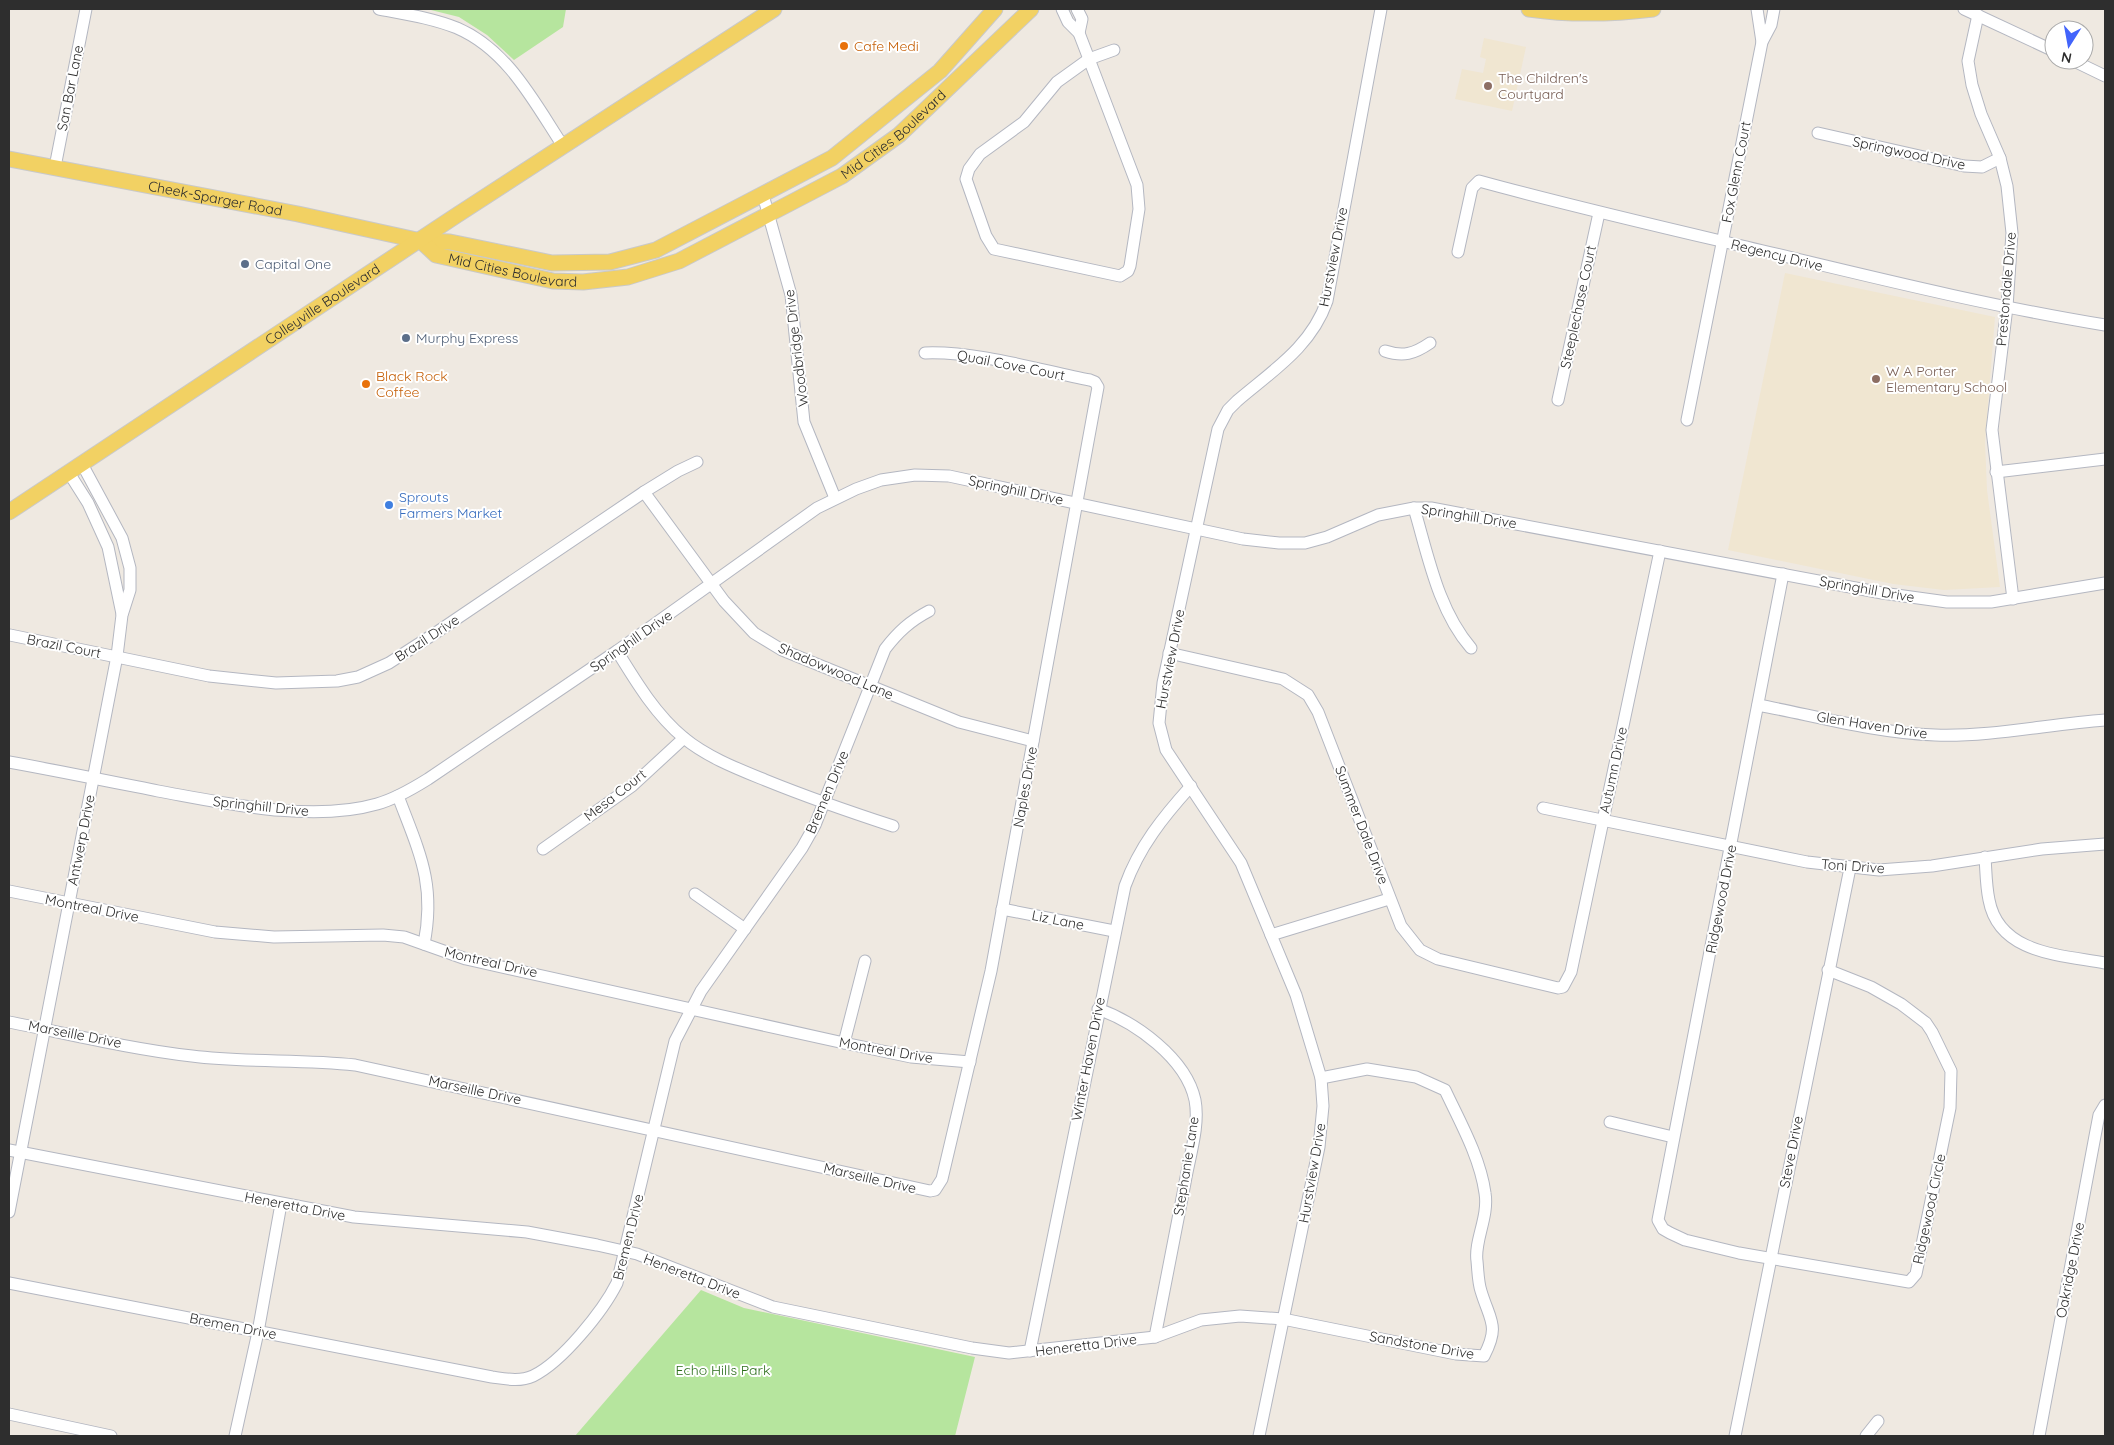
<svg xmlns="http://www.w3.org/2000/svg" width="2114" height="1445" font-family="Quicksand,sans-serif">
  <style>
    .education { fill: #f0e6d1 }
    .green { fill: #b6e59e }
    .lines { fill: none; stroke-linecap: round; stroke-linejoin: round }
    .minor-casing { stroke: #b4b7c1; stroke-width: 13 }
    .major-casing { stroke: #c9c9c9; stroke-width: 17 }
    .minor { stroke: #fff; stroke-width: 11 }
    .major { stroke: #f2d163; stroke-width: 15 }
    .food-dot { fill: #e8710a; stroke: #fff; stroke-width: 2 }
    .education-dot { fill: #8d6e63; stroke: #fff; stroke-width: 2 }
    .service-dot { fill: #5c6f8a; stroke: #fff; stroke-width: 2 }
    .shop-dot { fill: #3f7fe0; stroke: #fff; stroke-width: 2 }
    .labels { text-anchor: middle; dominant-baseline: central; stroke-width: 4; stroke-linejoin: round; paint-order: stroke }
    .food-label { font-size: 14px; fill: #c56008; stroke: #fff; text-anchor: start }
    .education-label { font-size: 14px; fill: #785e54; stroke: #fff; text-anchor: start }
    .street-label { font-size: 14px; fill: #2e2e2e; stroke: #fff }
    .service-label { font-size: 14px; fill: #4e5e75; stroke: #fff; text-anchor: start }
    .shop-label { font-size: 14px; fill: #366cbe; stroke: #fff; text-anchor: start }
    .park-label { font-size: 14px; fill: #2c6e1b; stroke: #fff }
  </style>
  <rect width="100%" height="100%" fill="#efe9e1"/>
  <g class="education">
    <polygon points="1484,38 1526,47 1512,111 1455,99 1462,69 1483,73 1486,59 1480,57"/>
    <polygon points="1785,273 1995,317 1985,442 1987,490 2000,587 1944,590 1893,584 1728,550"/>
  </g>
  <g class="green">
    <polygon points="427,9 566,9 563,27 514,60 487,35 459,17"/>
    <polygon points="701,1290 744,1308 975,1357 955,1436 575,1436"/>
  </g>
  <g class="lines">
    <g class="minor-casing">
      <g id="minor">
        <path d="M379,9c26,5 53,9 78,19 51,22 77,74 106,118"/>
        <polyline points="1062,9 1068,22 1079,33 1089,59 1114,50"/>
        <polyline points="1077,9 1082,19 1079,33"/>
        <polyline points="1757,9 1762,42"/>
        <polyline points="1964,9 2054,51"/>
        <polyline points="1978,15 1968,61 1972,85 1981,114 2000,158 2007,186 2012,233 2007,307 1992,430 2013,599"/>
        <polygon points="1089,59 1137,185 1139,209 1130,266 1128,271 1120,276 994,249 986,236 966,179 969,169 980,154 1024,122 1057,82"/>
        <polyline points="2072,60 2105,76"/>
        <polyline points="1818,133 1964,166 1982,167 2000,158"/>
        <polyline points="55,167 86,9"/>
        <polyline points="763,195 791,295 804,422 835,498"/>
        <path d="M1458,252l14,-64 7,-7c80,22 161,41 242,60 128,30 255,63 384,84"/>
        <path d="M1385,351c18,6 29,3 45,-8"/>
        <polyline points="1558,400 1599,213"/>
        <polyline points="1687,420 1762,42 1771,25 1774,9"/>
        <polyline points="1996,472 2105,459"/>
        <polyline points="69,473 88,503 108,547 122,614"/>
        <polyline points="644,492 724,601 754,633 782,650 959,722 1033,741"/>
        <path d="M1414,508c14,47 24,102 57,140"/>
        <polyline points="1783,574 1658,1220 1663,1229 1670,1233 1685,1240 1739,1253 1909,1282 1916,1274 1950,1108 1951,1071 1932,1032 1926,1023 1901,1004 1871,987 1828,970"/>
        <polyline points="10,635 209,676 276,683 337,681 358,677 389,663 437,632 644,492 678,471 697,462"/>
        <path d="M617,651c19,31 39,64 67,87 23,19 54,31 81,42 42,17 85,32 128,46"/>
        <polyline points="1169,653 1283,679 1308,695 1318,712 1401,926 1420,950 1438,959 1558,988 1563,987 1571,972 1660,551"/>
        <path d="M1758,705c58,11 118,28 177,30 56,2 114,-11 170,-15"/>
        <path d="M9,762c50,9 99,19 149,29 67,12 153,32 219,13 18,-5 35,-15 51,-25l189,-128 200,-143 39,-19 25,-9 34,-5 34,1 294,63 36,4h26l22,-6 51,-22 36,-7h17l451,85 65,9h44l114,-19"/>
        <path d="M398,796c21,56 38,87 26,148"/>
        <polyline points="1543,808 1807,862 1879,870 1932,866 2042,849 2105,844"/>
        <polyline points="543,849 632,786 684,738"/>
        <path d="M1985,857c1,14 1,29 4,43 10,54 72,55 116,63"/>
        <polyline points="9,891 215,932 274,937 383,935 404,937 466,959 844,1043 911,1057 970,1062"/>
        <polyline points="695,894 745,929"/>
        <polyline points="1002,909 1114,931"/>
        <polyline points="1271,935 1389,899"/>
        <path d="M1098,1009c37,13 88,49 97,91 5,26 -6,58 -10,83 -10,51 -20,102 -30,154"/>
        <path d="M9,1022c60,12 122,27 183,34 54,7 109,3 163,9l575,126 5,-1 7,-11 49,-208 107,-584 -3,-5 -5,-2c-51,-10 -114,-29 -165,-27"/>
        <polyline points="844,1043 865,961"/>
        <polyline points="1610,1122 1673,1137"/>
        <path d="M9,1150l345,67 173,15 70,13 40,9 136,53 199,41 37,5 146,-16 46,-17 39,-4 43,3 173,35 28,2c16,-31 6,-35 -3,-65 -3,-9 -3,-20 -4,-30 -3,-20 12,-44 8,-68 -5,-36 -25,-71 -40,-103l-29,-13 -49,-8 -46,9"/>
        <polyline points="9,1212 117,656 122,615 130,590 130,568 122,538 82,464"/>
        <path d="M9,1283l483,94c14,2 28,5 41,-1 29,-14 70,-65 84,-93l58,-242 26,-50 101,-143 13,-23 70,-176c13,-17 25,-28 44,-38"/>
        <path d="M1030,1351l95,-465c14,-39 38,-69 66,-100"/>
        <polyline points="9,1414 111,1436"/>
        <polyline points="235,1436 258,1332 281,1204"/>
        <path d="M1259,1436l60,-289 4,-41 -2,-28 -25,-83 -55,-132 -75,-113 -7,-27 4,-40 55,-254 10,-19 9,-9c35,-30 74,-54 90,-100l54,-292"/>
        <polyline points="1735,1436 1850,868"/>
        <polyline points="1866,1436 1878,1421"/>
        <polyline points="2039,1436 2095,1136 2099,1115 2105,1105"/>
      </g>
    </g>
    <g class="major-casing">
      <g id="major">
        <path d="M1529,9c41,6 83,5 124,0"/>
        <path id="s1" d="M9,159l289,55 123,27 29,1 102,21 58,-1 46,-12 176,-92 108,-87 55,-62"/>
        <path id="s2" d="M421,241l15,14 117,26 30,1 45,-5 51,-16 163,-85 57,-41 132,-126"/>
        <path id="s3" d="M9,512l445,-295 320,-208"/>
      </g>
    </g>
    <use href="#minor" class="minor"/>
    <use href="#major" class="major"/>
  </g>
  <g class="food-dot">
    <circle cx="844" cy="46" r="5"/>
    <circle cx="366" cy="384" r="5"/>
  </g>
  <g class="education-dot">
    <circle cx="1488" cy="86" r="5"/>
    <circle cx="1876" cy="379" r="5"/>
  </g>
  <g class="service-dot">
    <circle cx="245" cy="264" r="5"/>
    <circle cx="406" cy="338" r="5"/>
  </g>
  <circle class="shop-dot" cx="389" cy="505" r="5"/>
  <g class="labels">
    <g class="food-label">
      <text x="854" y="46">Cafe Medi</text>
      <text x="376" y="376">Black Rock<tspan x="376" dy="16">Coffee</tspan></text>
    </g>
    <g class="education-label">
      <text x="1498" y="78">The Children's<tspan x="1498" dy="16">Courtyard</tspan></text>
      <text x="1886" y="371">W A Porter<tspan x="1886" dy="16">Elementary School</tspan></text>
    </g>
    <g class="street-label">
      <text transform="translate(70 88) rotate(-79)">San Bar Lane</text>
      <text stroke="none"><textPath href="#s2" startOffset="519">Mid Cities Boulevard</textPath></text>
      <text transform="translate(1909 153) rotate(12)">Springwood Drive</text>
      <text transform="translate(1736 172) rotate(-79)">Fox Glenn Court</text>
      <text stroke="none"><textPath href="#s1" startOffset="210">Cheek-Sparger Road</textPath></text>
      <text transform="translate(1777 255) rotate(14)">Regency Drive</text>
      <text transform="translate(1333 257) rotate(-79)">Hurstview Drive</text>
      <text stroke="none"><textPath href="#s2" startOffset="99">Mid Cities Boulevard</textPath></text>
      <text transform="translate(2006 289) rotate(-85)">Prestondale Drive</text>
      <text stroke="none"><textPath href="#s3" startOffset="376">Colleyville Boulevard</textPath></text>
      <text transform="translate(1578 307) rotate(-78)">Steeplechase Court</text>
      <text transform="translate(796 348) rotate(-97)">Woodbridge Drive</text>
      <text transform="translate(1011 365) rotate(11)">Quail Cove Court</text>
      <text transform="translate(1016 490) rotate(12)">Springhill Drive</text>
      <text transform="translate(1469 516) rotate(9)">Springhill Drive</text>
      <text transform="translate(1867 589) rotate(10)">Springhill Drive</text>
      <text transform="translate(427 638) rotate(-33)">Brazil Drive</text>
      <text transform="translate(631 641) rotate(-35)">Springhill Drive</text>
      <text transform="translate(64 646) rotate(11)">Brazil Court</text>
      <text transform="translate(1170 659) rotate(-79)">Hurstview Drive</text>
      <text transform="translate(836 671) rotate(23)">Shadowwood Lane</text>
      <text transform="translate(1872 725) rotate(9)">Glen Haven Drive</text>
      <text transform="translate(1613 770) rotate(-78)">Autumn Drive</text>
      <text transform="translate(1025 787) rotate(-80)">Naples Drive</text>
      <text transform="translate(827 792) rotate(-67)">Bremen Drive</text>
      <text transform="translate(615 795) rotate(-38)">Mesa Court</text>
      <text transform="translate(261 806) rotate(6)">Springhill Drive</text>
      <text transform="translate(1362 825) rotate(69)">Summer Dale Drive</text>
      <text transform="translate(81 840) rotate(-79)">Antwerp Drive</text>
      <text transform="translate(1853 866) rotate(4)">Toni Drive</text>
      <text transform="translate(1721 899) rotate(-79)">Ridgewood Drive</text>
      <text transform="translate(92 908) rotate(11)">Montreal Drive</text>
      <text transform="translate(1058 920) rotate(11)">Liz Lane</text>
      <text transform="translate(491 962) rotate(13)">Montreal Drive</text>
      <text transform="translate(75 1034) rotate(11)">Marseille Drive</text>
      <text transform="translate(886 1050) rotate(10)">Montreal Drive</text>
      <text transform="translate(1088 1059) rotate(-79)">Winter Haven Drive</text>
      <text transform="translate(475 1090) rotate(12)">Marseille Drive</text>
      <text transform="translate(1791 1152) rotate(-79)">Steve Drive</text>
      <text transform="translate(1186 1166) rotate(-81)">Stephanie Lane</text>
      <text transform="translate(1312 1173) rotate(-80)">Hurstview Drive</text>
      <text transform="translate(870 1178) rotate(13)">Marseille Drive</text>
      <text transform="translate(295 1206) rotate(11)">Heneretta Drive</text>
      <text transform="translate(1929 1209) rotate(-78)">Ridgewood Circle</text>
      <text transform="translate(628 1237) rotate(-76)">Bremen Drive</text>
      <text transform="translate(2070 1270) rotate(-79)">Oakridge Drive</text>
      <text transform="translate(692 1276) rotate(21)">Heneretta Drive</text>
      <text transform="translate(233 1326) rotate(11)">Bremen Drive</text>
      <text transform="translate(1086 1345) rotate(-7)">Heneretta Drive</text>
      <text transform="translate(1422 1345) rotate(10)">Sandstone Drive</text>
    </g>
    <g class="service-label">
      <text x="255" y="264">Capital One</text>
      <text x="416" y="338">Murphy Express</text>
    </g>
    <g class="shop-label">
      <text x="399" y="497">Sprouts<tspan x="399" dy="16">Farmers Market</tspan></text>
    </g>
    <g class="park-label">
      <text x="723" y="1370">Echo Hills Park</text>
    </g>
  </g>
  <rect width="2114" height="1445" fill="none" stroke="#2e2e2e" stroke-width="20"/>
  <g transform="translate(2069 45) rotate(191)"><circle r="24" fill="#ffffff" stroke="#ababab"/>
  <path d="M0-4L9 19L0 12L-9 19Z" fill="#4264fb"/>
  <text y="-8" font-size="14" font-weight="bold" text-anchor="middle" fill="#2e2e2e">N</text>
  </g>
</svg>
